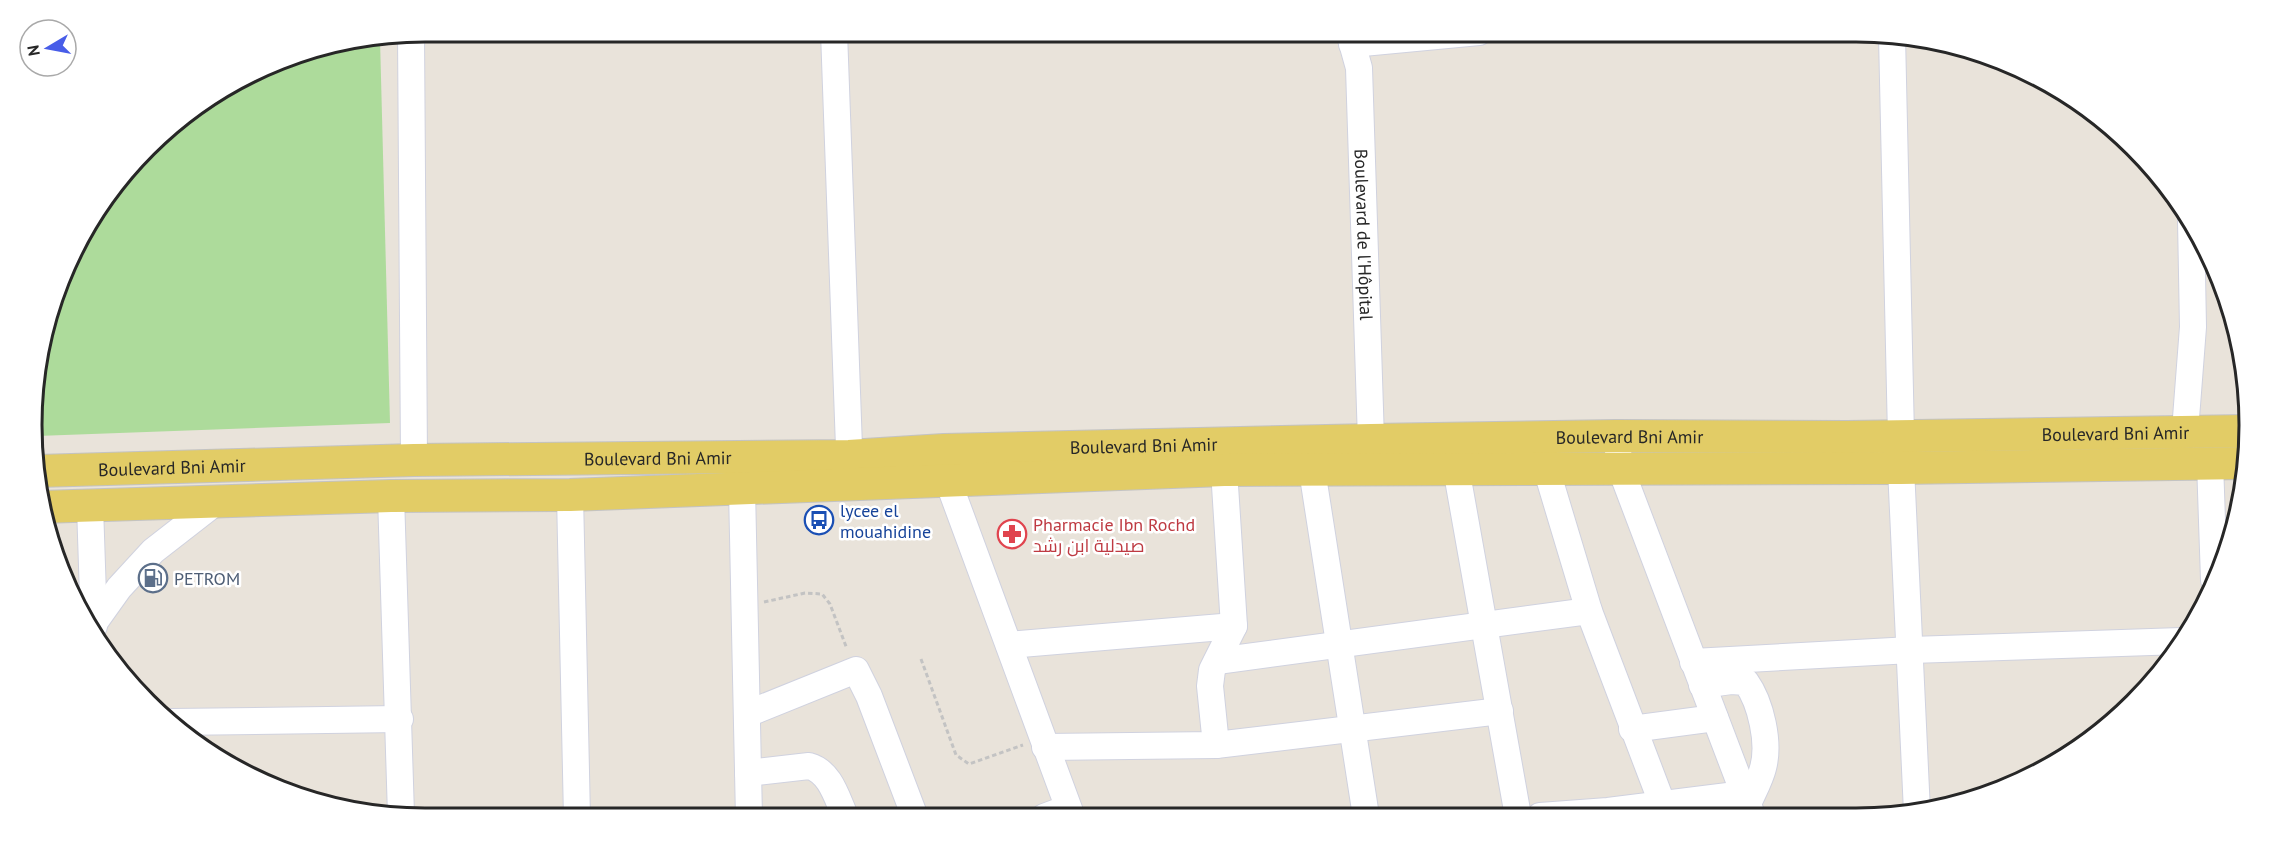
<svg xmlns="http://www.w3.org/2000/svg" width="2281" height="850" font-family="'PT Sans',Cairo,sans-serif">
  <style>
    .green { fill: #addb9b }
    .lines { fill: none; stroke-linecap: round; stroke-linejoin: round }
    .minor-casing { stroke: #d0d2df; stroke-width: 28 }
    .major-casing { stroke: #c3c3c3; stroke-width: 34 }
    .path { stroke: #c3c3c3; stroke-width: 3; stroke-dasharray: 4.5 3; stroke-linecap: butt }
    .minor { stroke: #fff; stroke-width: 26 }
    .major { stroke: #e2cc66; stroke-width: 32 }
    .labels { text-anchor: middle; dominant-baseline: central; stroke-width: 5; stroke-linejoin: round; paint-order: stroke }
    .street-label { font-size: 18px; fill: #272727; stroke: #fff }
    .transit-label { font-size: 18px; fill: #164399; stroke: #fff; text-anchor: start }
    .health-label { font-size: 18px; fill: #be3a42; stroke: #fff; text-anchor: start }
    .service-label { font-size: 18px; fill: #4e5e75; stroke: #fff; text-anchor: start }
    .rim { fill: none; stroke: #272727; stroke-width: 3 }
  </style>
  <rect width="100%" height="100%" fill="#e9e3da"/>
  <polygon class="green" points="380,39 390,423 37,436 35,373 84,229 166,129 298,52"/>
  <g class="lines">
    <g class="minor-casing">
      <g id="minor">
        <polyline points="834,32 850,475"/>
        <path id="s1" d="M1349,32l10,36 12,372"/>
        <polyline points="411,34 414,460"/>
        <polyline points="1892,36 1901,436"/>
        <polyline points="1352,44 1479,32"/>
        <polyline points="2185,431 2193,327 2191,220"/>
        <polyline points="1618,451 1620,467 1752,815"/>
        <polyline points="2210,462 2214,580"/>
        <polyline points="946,463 948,481 1072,817"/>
        <polyline points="1456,468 1518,816"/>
        <polyline points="1546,468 1589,611 1662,803"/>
        <polyline points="1901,468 1917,812"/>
        <polyline points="1312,470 1366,816"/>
        <polyline points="742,489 749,818"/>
        <polyline points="570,495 577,818"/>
        <polyline points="391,496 401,815"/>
        <polyline points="90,506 94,626"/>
        <polyline points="94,623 119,588 153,551 216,502"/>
        <polyline points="1009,645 1234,626"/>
        <polyline points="1217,661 1589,611"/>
        <polyline points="1693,662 1911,650 2181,641"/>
        <path d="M1702,685l29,-4 15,1c15,21 24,61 17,86 -3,12 -10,24 -15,36"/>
        <polyline points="747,714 856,670 869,696 915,817"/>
        <polyline points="172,722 400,719"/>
        <polyline points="1632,729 1715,718"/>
        <polyline points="1216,745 1210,686 1212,670 1234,626 1224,470"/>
        <polyline points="1045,747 1216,745 1500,711"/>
        <path d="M748,773l61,-7c22,6 28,33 37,52"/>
        <polyline points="1540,816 1608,811 1744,794"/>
        <polyline points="1044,817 1068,808"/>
      </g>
    </g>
    <g class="major-casing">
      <g id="major">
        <path id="s2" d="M38,471l376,-11 435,-4 95,-6 427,-10 245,-4 231,1 401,-6"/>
        <polyline points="41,507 391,496 570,495 1224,470 1901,468 2247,463"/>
      </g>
    </g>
    <g class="path">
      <polyline points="764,602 805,593 822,594 830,604 847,649"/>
      <polyline points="921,659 956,755 969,764 1023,745"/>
    </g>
    <use href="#minor" class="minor"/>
    <use href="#major" class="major"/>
  </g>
  <defs>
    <g id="bus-ring" transform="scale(1.5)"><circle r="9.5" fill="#fff" stroke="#1a4fb4" stroke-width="1.5"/><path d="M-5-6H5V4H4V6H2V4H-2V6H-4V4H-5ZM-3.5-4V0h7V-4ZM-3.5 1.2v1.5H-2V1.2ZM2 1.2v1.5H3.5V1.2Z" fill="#1a4fb4"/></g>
    <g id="pharmacy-ring" transform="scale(1.5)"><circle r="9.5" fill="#fff" stroke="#e0444e" stroke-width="1.5"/><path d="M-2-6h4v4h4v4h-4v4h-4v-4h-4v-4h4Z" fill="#e0444e"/></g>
    <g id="fuel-ring" transform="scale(1.5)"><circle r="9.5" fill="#fff" stroke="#5c6f8a" stroke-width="1.5"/><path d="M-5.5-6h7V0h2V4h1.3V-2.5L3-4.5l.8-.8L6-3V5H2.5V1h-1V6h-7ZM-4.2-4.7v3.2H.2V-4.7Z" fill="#5c6f8a"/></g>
  </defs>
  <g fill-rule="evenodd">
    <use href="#bus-ring" x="819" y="520"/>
    <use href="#pharmacy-ring" x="1012" y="534"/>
    <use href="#fuel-ring" x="153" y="578"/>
  </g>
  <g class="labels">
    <g class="street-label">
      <text stroke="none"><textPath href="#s1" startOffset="204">Boulevard de l'Hôpital</textPath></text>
      <text stroke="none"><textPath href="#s2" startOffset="2078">Boulevard Bni Amir</textPath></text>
      <text stroke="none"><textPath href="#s2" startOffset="1592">Boulevard Bni Amir</textPath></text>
      <text stroke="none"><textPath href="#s2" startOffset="1106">Boulevard Bni Amir</textPath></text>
      <text stroke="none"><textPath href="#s2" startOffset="620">Boulevard Bni Amir</textPath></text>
      <text stroke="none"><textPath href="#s2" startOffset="134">Boulevard Bni Amir</textPath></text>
    </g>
    <g class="transit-label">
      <text x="840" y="510">lycee el<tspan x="840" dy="21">mouahidine</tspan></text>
    </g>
    <g class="health-label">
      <text x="1033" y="524">Pharmacie Ibn Rochd<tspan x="1033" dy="21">صيدلية ابن رشد</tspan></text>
    </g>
    <g class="service-label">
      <text x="174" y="578">PETROM</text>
    </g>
  </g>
  <path d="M0 0H2281V850H0ZM425 42H1856A383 383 0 0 1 2239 425V425A383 383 0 0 1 1856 808H425A383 383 0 0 1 42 425V425A383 383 0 0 1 425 42Z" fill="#fff" fill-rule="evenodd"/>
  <path class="rim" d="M425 42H1856A383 383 0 0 1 2239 425V425A383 383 0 0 1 1856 808H425A383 383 0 0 1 42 425V425A383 383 0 0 1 425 42Z"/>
  <g transform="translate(48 48) rotate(260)"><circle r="28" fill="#ffffff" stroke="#a9a9a9" stroke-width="1.5"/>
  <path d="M0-4.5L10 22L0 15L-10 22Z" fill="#485de8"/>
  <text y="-9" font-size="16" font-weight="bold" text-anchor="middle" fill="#272727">N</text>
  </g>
</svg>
